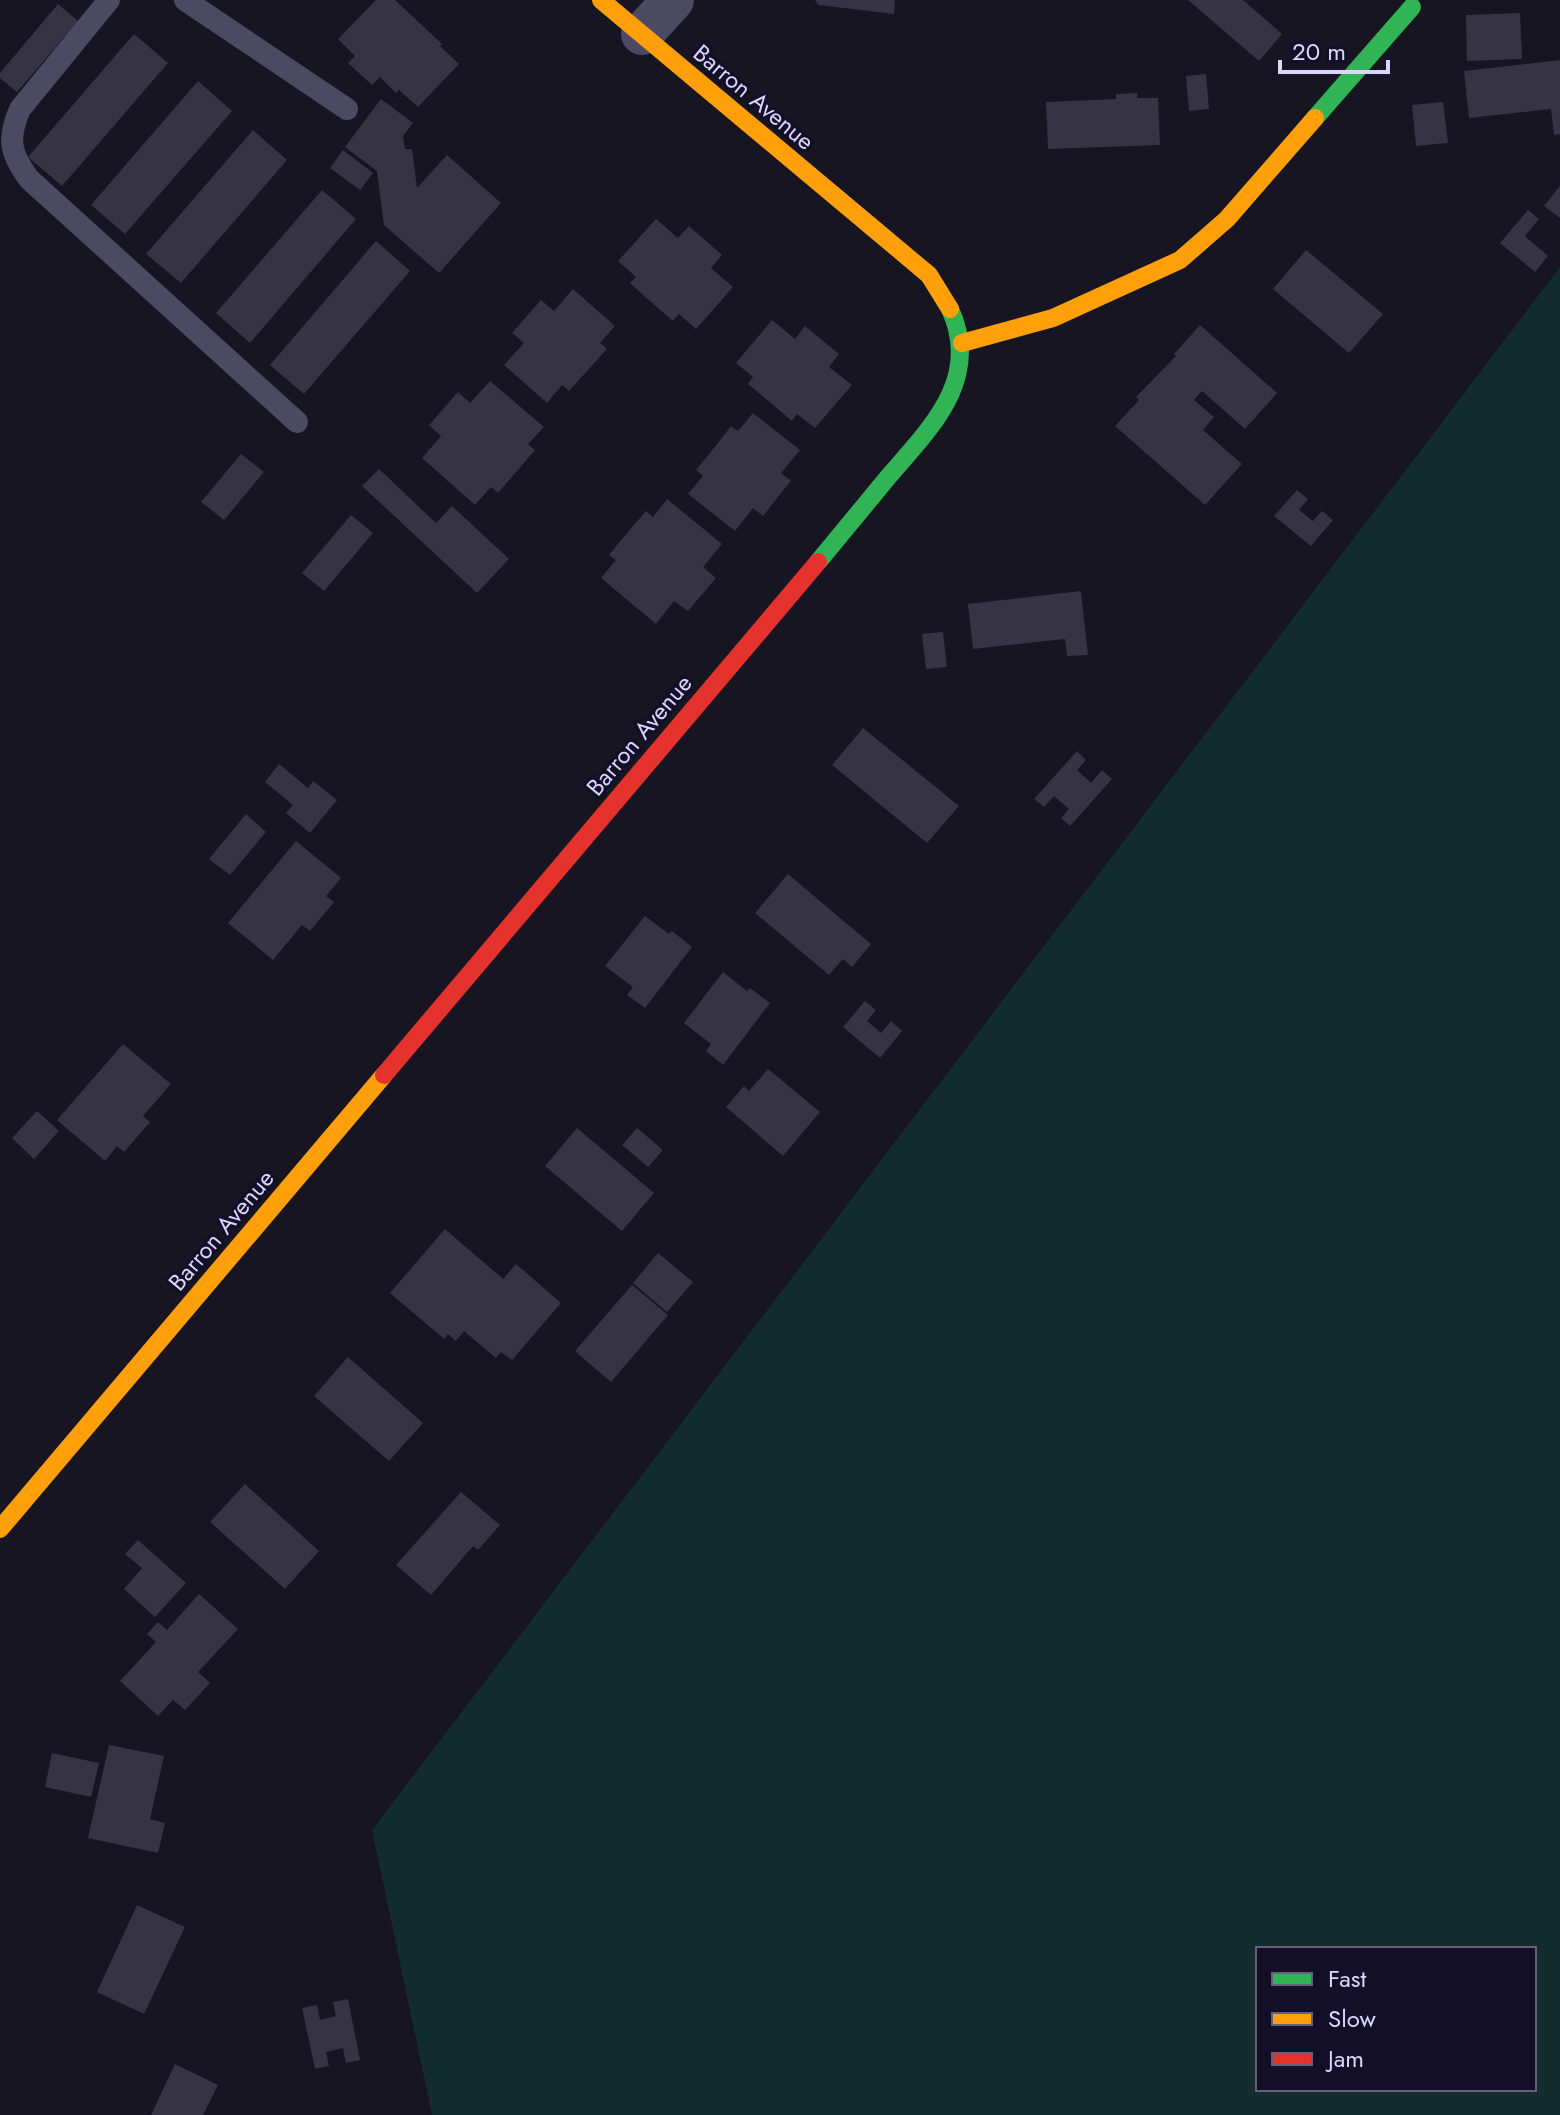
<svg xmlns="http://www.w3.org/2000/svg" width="1560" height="2115" font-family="Jost,sans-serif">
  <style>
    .green { fill: #132d2e; fill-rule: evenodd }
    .building { fill: #353344 }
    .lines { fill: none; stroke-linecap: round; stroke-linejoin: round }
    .lane { stroke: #4b4a62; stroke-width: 22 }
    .street { stroke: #4b4a62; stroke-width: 42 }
    .fast { stroke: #30b455; stroke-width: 18 }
    .slow { stroke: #ff9f0a; stroke-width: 18 }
    .jam { stroke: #e5322d; stroke-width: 18 }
    .labels { text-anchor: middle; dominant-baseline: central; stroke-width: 6; stroke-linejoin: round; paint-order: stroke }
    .street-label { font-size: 24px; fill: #dad6ff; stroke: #130f27 }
  </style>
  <rect width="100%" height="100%" fill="#161521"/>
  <path class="green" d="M1560,267v1848h-1128l-60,-285zM1258,1949h276v140h-276z"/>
  <g class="building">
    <polygon points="376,0 395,0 442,44 440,46 459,64 418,107 399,90 396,93 380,77 372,85 348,63 355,56 338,39"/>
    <polygon points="815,0 895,0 894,14 819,5"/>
    <polygon points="1188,0 1243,0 1282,34 1259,61"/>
    <polygon points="58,4 78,21 17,92 0,78 0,73"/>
    <polygon points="1520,13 1522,59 1467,61 1466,15"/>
    <polygon points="134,34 168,63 62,186 28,157"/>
    <polygon points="1560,60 1560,134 1554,135 1551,109 1469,118 1464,71"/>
    <polygon points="1206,74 1209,109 1189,111 1186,76"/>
    <polygon points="198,81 232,111 125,234 91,205"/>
    <polygon points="1138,93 1137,98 1158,98 1160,145 1048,149 1046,102 1116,99 1116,94"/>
    <polygon points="381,99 413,123 403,136 405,149 412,149 417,188 447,155 501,203 439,273 384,225 377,171 345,147"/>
    <polygon points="1443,102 1448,143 1416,146 1412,105"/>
    <polygon points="253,130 287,160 181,283 146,254"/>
    <polygon points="343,150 373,173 360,190 330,168"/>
    <polygon points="1560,186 1560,218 1544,206"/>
    <polygon points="322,190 356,219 250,343 216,313"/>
    <polygon points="1528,210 1539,219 1525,236 1548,256 1535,272 1500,243"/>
    <polygon points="656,219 678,238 689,226 722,255 711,268 733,287 696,329 679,314 673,321 651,302 630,283 636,277 618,261"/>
    <polygon points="376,241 410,271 304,394 270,365"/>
    <polygon points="1306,250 1383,314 1349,353 1273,289"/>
    <polygon points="573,289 615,326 600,343 607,349 569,391 562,385 547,403 504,365 524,343 512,333 541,300 554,311"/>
    <polygon points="772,320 795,339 805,326 839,354 829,367 852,385 815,428 797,414 792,421 748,384 753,377 736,363"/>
    <polygon points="1200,325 1277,393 1245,429 1202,391 1194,400 1214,417 1203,430 1242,464 1205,505 1115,426 1139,400 1136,397 1176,356 1174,354"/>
    <polygon points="490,381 544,427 528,444 535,450 498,493 491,487 475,505 422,458 441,436 429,425 458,392 470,403"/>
    <polygon points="753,413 800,450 781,473 791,481 777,498 763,516 753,508 735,531 688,494 703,476 696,470 714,448 731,426 738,431"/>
    <polygon points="241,454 264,472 224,520 201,502"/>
    <polygon points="379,469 436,523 452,506 509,559 477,593 362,486"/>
    <polygon points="1297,490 1308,499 1299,510 1313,521 1322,511 1333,520 1311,546 1274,516"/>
    <polygon points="667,499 722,544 703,567 716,578 688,611 674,601 656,624 601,578 616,560 609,555 627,533 646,511 653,517"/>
    <polygon points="351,515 373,533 324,591 302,573"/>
    <polygon points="1081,591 1088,655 1067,656 1065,639 973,649 968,604"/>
    <polygon points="943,632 947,667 926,669 922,634"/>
    <polygon points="863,728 959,806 927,843 832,765"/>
    <polygon points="1077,751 1086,760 1077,770 1091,783 1102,770 1112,779 1070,826 1061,818 1069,809 1054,796 1044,807 1034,799"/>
    <polygon points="279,764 308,788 313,781 337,800 310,833 286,813 293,805 265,782"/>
    <polygon points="246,814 266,832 230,875 209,859"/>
    <polygon points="296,841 341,878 326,896 334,902 310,931 302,925 273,960 228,923"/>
    <polygon points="788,874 871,944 852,967 843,959 829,975 755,913"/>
    <polygon points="645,916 669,934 672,931 692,947 645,1008 627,995 633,987 605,966"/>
    <polygon points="723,972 747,991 750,988 770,1003 723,1065 706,1051 711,1044 684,1023"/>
    <polygon points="865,1001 876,1010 867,1021 881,1033 891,1021 902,1031 880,1058 843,1027"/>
    <polygon points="123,1044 171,1084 143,1116 150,1122 124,1152 117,1146 105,1161 57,1120"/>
    <polygon points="768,1069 820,1112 783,1156 726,1107 744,1086 749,1091"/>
    <polygon points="37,1111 59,1131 34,1159 12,1138"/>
    <polygon points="577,1128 654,1193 622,1231 545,1166"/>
    <polygon points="637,1128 663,1150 648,1167 622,1145"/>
    <polygon points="445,1229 503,1279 516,1264 561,1303 512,1360 501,1352 496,1358 464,1331 456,1341 448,1334 444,1339 390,1293"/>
    <polygon points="658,1253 693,1282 667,1312 633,1283"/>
    <polygon points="632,1285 668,1315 611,1382 575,1351"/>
    <polygon points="348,1357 423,1423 389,1461 314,1396"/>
    <polygon points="245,1484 319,1551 285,1589 210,1522"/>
    <polygon points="461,1492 500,1525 478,1550 473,1546 431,1595 396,1565"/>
    <polygon points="138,1540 186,1583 155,1617 124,1589 142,1568 125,1554"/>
    <polygon points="199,1594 238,1629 198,1672 210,1683 185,1710 173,1700 158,1716 120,1681 156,1642 147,1634 158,1622 167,1630"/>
    <polygon points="109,1745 164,1756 150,1819 165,1823 158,1853 88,1838"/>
    <polygon points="52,1753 99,1763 91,1797 45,1787"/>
    <polygon points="137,1905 185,1927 144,2014 97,1992"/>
    <polygon points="348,1999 360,2060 346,2063 343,2048 326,2052 329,2066 315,2069 302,2008 317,2005 320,2020 336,2016 333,2002"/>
    <polygon points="175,2064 218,2085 203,2115 151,2115"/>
  </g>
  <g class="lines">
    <g class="lane">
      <path d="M109,0l-89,109c-13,30 -10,44 9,70l268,243"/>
      <polyline points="185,0 347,109"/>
    </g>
    <polyline class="street" points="642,34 673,0"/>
    <g class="fast">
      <polyline points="1315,118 1412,7"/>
      <path d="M818,562c24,-29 47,-57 71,-86 42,-49 93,-97 61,-167"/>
    </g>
    <g class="slow">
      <polyline points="601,0 929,275 950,309"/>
      <polyline points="962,343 1053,318 1180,260 1227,219 1315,118"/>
      <polyline points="0,1529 384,1075"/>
    </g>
    <polyline class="jam" points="384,1075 818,562"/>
  </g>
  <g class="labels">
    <g class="street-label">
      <text transform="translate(754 97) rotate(40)">Barron Avenue</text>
      <text transform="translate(639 735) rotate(-50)">Barron Avenue</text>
      <text transform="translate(221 1230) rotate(-50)">Barron Avenue</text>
    </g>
  </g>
  <rect x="1256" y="1947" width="280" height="144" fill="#130f27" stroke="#635f7d" stroke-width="2"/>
  <rect x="1272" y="1973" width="40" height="12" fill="#30b455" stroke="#635f7d" stroke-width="2"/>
  <text x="1328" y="1987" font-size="24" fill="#dad6ff">Fast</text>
  <rect x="1272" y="2013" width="40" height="12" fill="#ff9f0a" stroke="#635f7d" stroke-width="2"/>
  <text x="1328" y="2027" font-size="24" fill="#dad6ff">Slow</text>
  <rect x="1272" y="2053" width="40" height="12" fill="#e5322d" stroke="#635f7d" stroke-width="2"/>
  <text x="1328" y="2067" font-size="24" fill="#dad6ff">Jam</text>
  <path d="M1280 60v12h108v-12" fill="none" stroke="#dad6ff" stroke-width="4"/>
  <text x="1292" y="60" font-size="24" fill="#dad6ff" stroke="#130f27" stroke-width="6" paint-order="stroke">20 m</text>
</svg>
